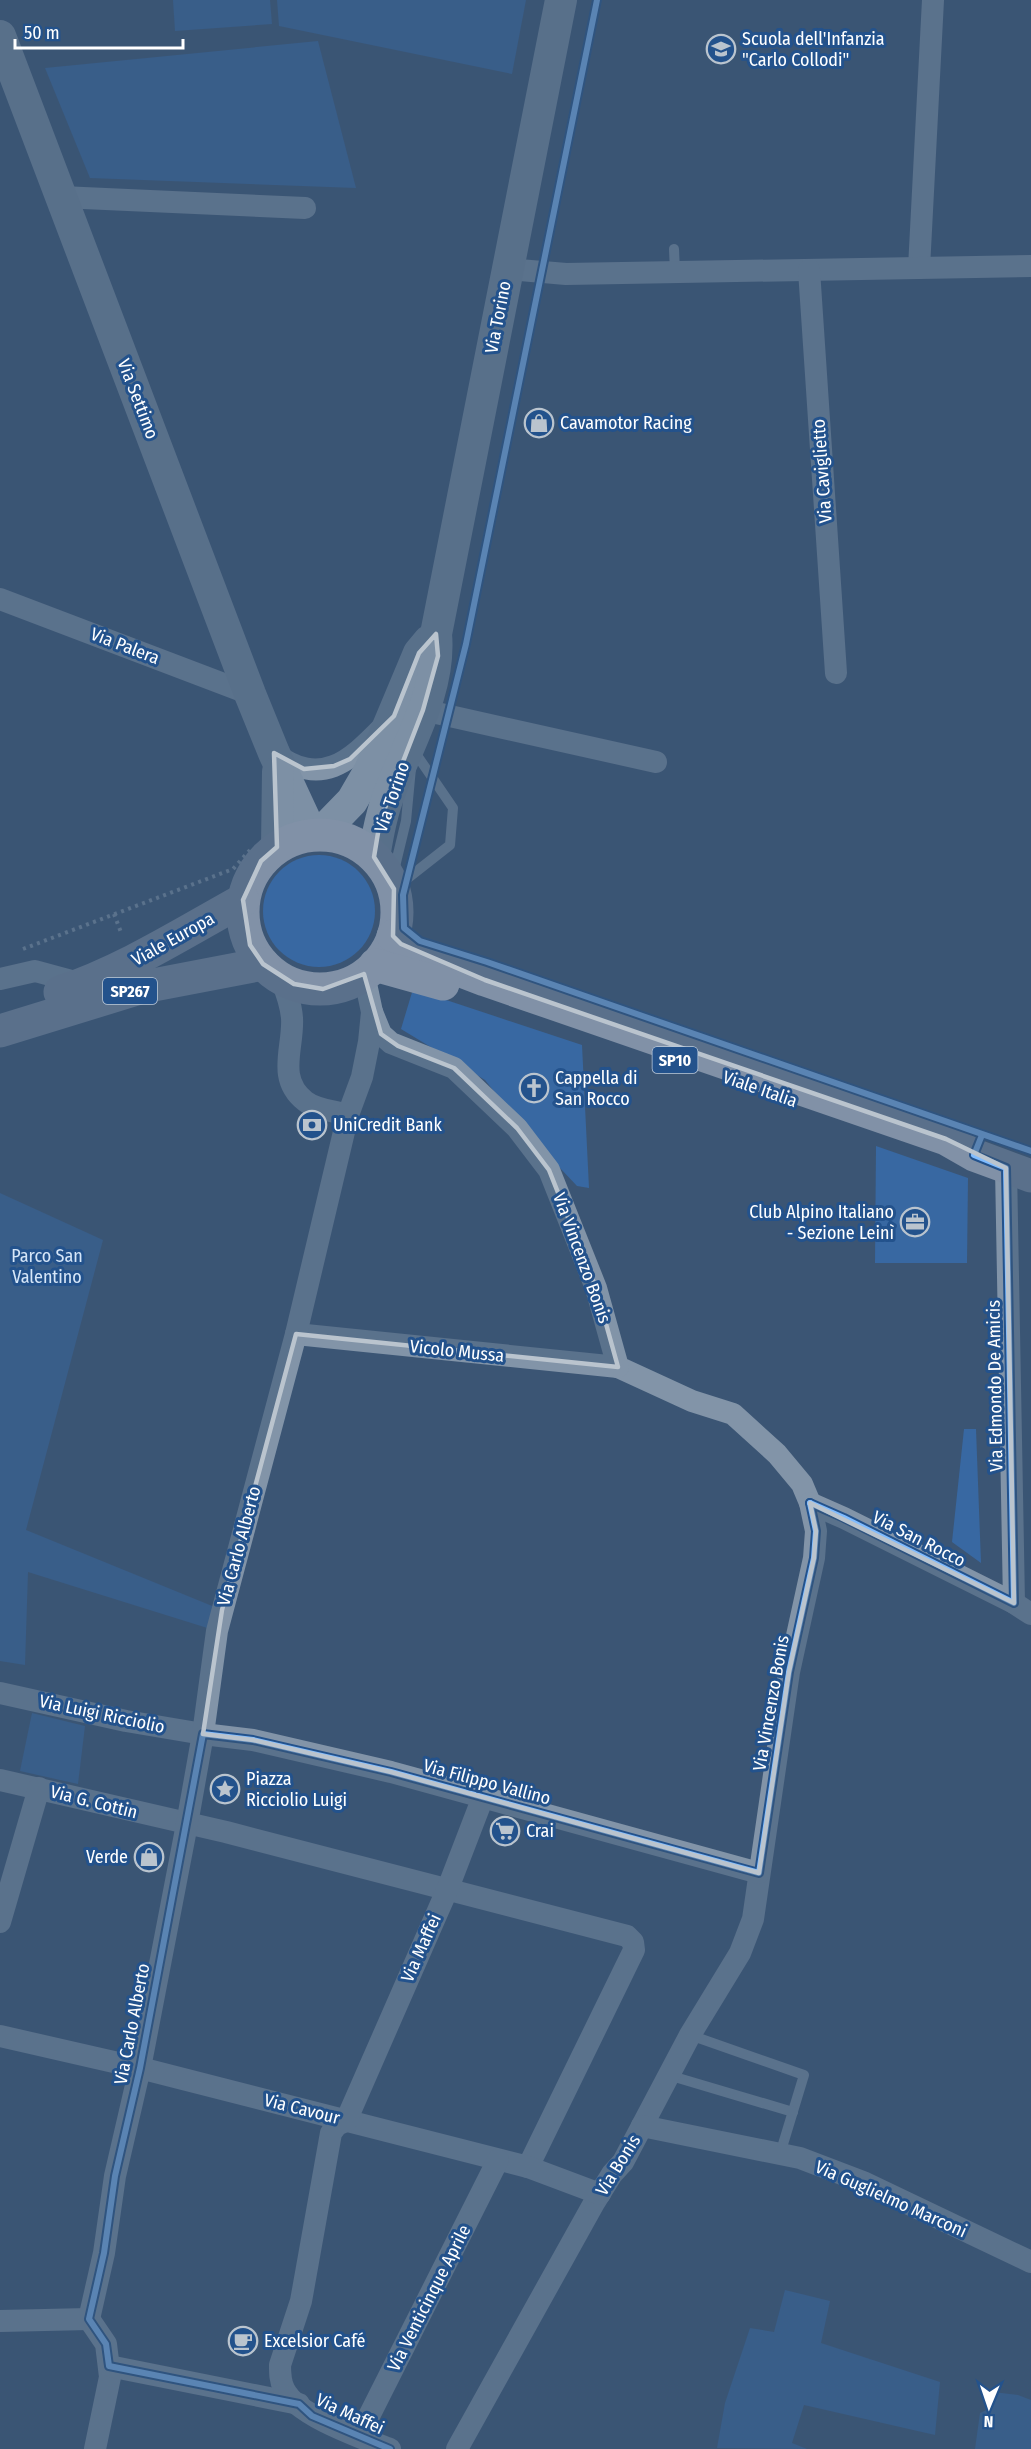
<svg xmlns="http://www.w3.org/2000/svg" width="1031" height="2449" font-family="'Fira Sans Condensed',sans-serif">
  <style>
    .green { fill: #3868a2 }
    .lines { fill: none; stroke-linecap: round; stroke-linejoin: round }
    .path { stroke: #8294a8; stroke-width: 4; stroke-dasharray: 3 4.5; stroke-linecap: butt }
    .lane { stroke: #8294a8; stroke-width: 10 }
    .street { stroke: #8294a8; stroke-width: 22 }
    .secondary { stroke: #7d90a5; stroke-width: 32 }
    .primary { stroke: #8191a7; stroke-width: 33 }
    .cycleway-casing { stroke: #23528c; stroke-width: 10 }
    .cycleway { stroke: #80bcff; stroke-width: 6 }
    .marked { fill: none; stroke: #bac4ce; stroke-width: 4.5; stroke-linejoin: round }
    .labels { text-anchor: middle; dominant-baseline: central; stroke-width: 6; stroke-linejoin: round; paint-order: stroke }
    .shield { fill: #23528c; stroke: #bdcbdc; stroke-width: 1.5 }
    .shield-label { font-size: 16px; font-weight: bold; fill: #fff }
    .poi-label { font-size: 18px; fill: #fff; stroke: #23528c; text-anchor: start }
    .street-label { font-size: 18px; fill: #fff; stroke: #23528c }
    .park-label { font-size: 18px; fill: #d6e6f8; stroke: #23528c }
  </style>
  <rect width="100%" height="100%" fill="#3b5574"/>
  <g class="green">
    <polygon points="173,0 270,0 272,24 175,31"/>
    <polygon points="277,0 526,0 512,74 279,26"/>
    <polygon points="318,41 356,188 90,178 45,68"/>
    <circle cx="319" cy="911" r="56"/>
    <polygon points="413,989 582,1045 589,1188 577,1186 527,1133 485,1080 401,1029"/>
    <polygon points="876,1146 968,1178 967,1263 875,1263"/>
    <polygon points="0,1193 103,1240 26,1530 222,1610 217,1631 28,1572 25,1665 0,1661"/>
    <polygon points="964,1429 976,1429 981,1563 952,1542"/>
    <polygon points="32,1713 85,1726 78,1784 20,1771"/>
    <polygon points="785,2290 830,2301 821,2343 940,2382 935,2435 804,2405 792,2443 807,2449 717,2448 725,2403 750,2328 774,2332"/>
    <polygon points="993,2392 1018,2395 1031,2400 1031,2449 975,2449 980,2413 991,2408"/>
  </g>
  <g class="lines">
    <g class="path">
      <polyline points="114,914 122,935"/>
      <polyline points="23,949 233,869 250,850"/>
    </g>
    <g class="lane">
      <polyline points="674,249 675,272"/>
      <polyline points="391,883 406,821 411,768"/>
      <polyline points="394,889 450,845 453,808 412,748"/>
      <polyline points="690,2035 804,2075 780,2154"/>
      <polyline points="668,2075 793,2112"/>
    </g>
    <g class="street">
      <polyline points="61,197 305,208"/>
      <polyline points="919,268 933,0"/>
      <polyline points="507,269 566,274 1031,266"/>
      <polyline points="809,270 836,673"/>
      <polyline points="0,599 250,694"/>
      <polyline points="423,710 656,762"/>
      <path d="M274,753c47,35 75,9 110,-27"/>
      <path d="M281,978c5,13 10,26 11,40 2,29 -16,60 13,83 11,9 30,10 43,14"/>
      <polyline points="0,979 35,971 83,984"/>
      <polyline points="372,1012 381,1034 391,1043 454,1068 517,1128 549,1170 596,1288 618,1367 692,1401 733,1414 777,1454 802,1484 810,1503 816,1531 814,1558 789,1672 753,1919 740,1953 690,2035 623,2162 612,2174 594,2203 457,2449"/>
      <polyline points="1006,1168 1014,1603"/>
      <polyline points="296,1334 618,1367"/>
      <polyline points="810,1503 844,1518 1014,1603 1031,1614"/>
      <polyline points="0,1693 126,1721 203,1734 253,1740 391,1772 759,1873"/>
      <polyline points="0,1780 226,1832 627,1936 633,1942 634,1950 528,2167"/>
      <polyline points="0,1922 39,1788"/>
      <polyline points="0,2036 140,2068 528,2167 600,2194"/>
      <polyline points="642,2126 800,2158 863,2182 1031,2262"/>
      <polyline points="89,2319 104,2253 115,2176 140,2068 187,1824 203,1734 217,1631 296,1334 348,1115 362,1077 369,1042 372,1012 364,974"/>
      <polyline points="89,2319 106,2344 110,2377 95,2449"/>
      <polyline points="0,2321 89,2319"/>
      <polyline points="109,2366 299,2404"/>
      <polyline points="359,2436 498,2160"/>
      <path d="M390,2449c-28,-11 -93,-33 -106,-60 -4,-8 -4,-16 -4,-24l21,-64 30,-168 6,-8 9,-4 102,-233 35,-91"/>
    </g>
    <g class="secondary">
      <polyline points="0,36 250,694 274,753 312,835"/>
      <polyline points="319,835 352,801 370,770 419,653 429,641"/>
      <polyline points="277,847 278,772"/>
      <path d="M374,857c4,-24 8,-46 17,-68 19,-49 50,-101 45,-155l125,-634"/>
    </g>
    <g class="primary">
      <circle cx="320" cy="912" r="77"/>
      <polyline points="393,936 412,952 485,980 946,1139 974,1155 1031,1176"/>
      <polyline points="375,965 443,984"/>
      <path d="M60,992c64,-21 123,-59 183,-92"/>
      <polyline points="0,1031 143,987 263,964"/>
    </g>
    <g class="cycleway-casing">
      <g id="cycleway">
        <polyline points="597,0 466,644 403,895 404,928 420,941 487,962 1031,1151"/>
        <polyline points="810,1503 844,1518 1014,1603 1006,1168 974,1155 982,1135"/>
        <polyline points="390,2449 312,2416 299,2404 109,2366 106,2344 89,2319 104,2253 115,2176 140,2068 203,1734 253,1740 391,1772 759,1873 789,1672 814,1558 816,1531 810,1503"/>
      </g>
    </g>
    <use href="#cycleway" class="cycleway"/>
  </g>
  <path d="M0 0H1031V2449H0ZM436,634l2,22 -15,54 -43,111 -6,36 20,32 -1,47 8,8 84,36 461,159 60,29 8,435 -204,-100 6,28 -2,27 -25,114 -30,201 -368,-101 -138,-32 -50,-6 19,-124 74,-276 322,33 -22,-79 -47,-118 -32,-42 -63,-60 -56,-22 -17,-12 -17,-60 -41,15 -29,-5 -31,-20 -13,-19 -7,-45 18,-39 16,-14 -3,-94 30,16 30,-3 16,-7 44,-43 25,-63z" fill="#3b5574" fill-opacity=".55" fill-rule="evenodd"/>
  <path class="marked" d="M436,634l2,22 -15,54 -43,111 -6,36 20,32 -1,47 8,8 84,36 461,159 60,29 8,435 -204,-100 6,28 -2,27 -25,114 -30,201 -368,-101 -138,-32 -50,-6 19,-124 74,-276 322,33 -22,-79 -47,-118 -32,-42 -63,-60 -56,-22 -17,-12 -17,-60 -41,15 -29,-5 -31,-20 -13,-19 -7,-45 18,-39 16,-14 -3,-94 30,16 30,-3 16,-7 44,-43 25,-63z"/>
  <defs>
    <g id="school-ring" transform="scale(1.5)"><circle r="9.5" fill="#23528c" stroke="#bac4ce" stroke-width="1.5"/><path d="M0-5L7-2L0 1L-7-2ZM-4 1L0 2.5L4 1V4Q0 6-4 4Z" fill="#bac4ce"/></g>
    <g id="shop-ring" transform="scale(1.5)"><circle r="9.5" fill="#23528c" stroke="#bac4ce" stroke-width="1.5"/><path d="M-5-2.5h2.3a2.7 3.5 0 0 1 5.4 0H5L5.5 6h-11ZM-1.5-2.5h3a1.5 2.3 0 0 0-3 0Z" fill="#bac4ce"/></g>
    <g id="church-ring" transform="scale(1.5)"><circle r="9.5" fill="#23528c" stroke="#bac4ce" stroke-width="1.5"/><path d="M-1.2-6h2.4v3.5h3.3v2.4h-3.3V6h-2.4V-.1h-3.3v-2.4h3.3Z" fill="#bac4ce"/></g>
    <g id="bank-ring" transform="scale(1.5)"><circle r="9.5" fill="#23528c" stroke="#bac4ce" stroke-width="1.5"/><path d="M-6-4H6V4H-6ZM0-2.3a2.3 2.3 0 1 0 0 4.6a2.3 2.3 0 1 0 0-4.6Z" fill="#bac4ce"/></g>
    <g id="office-ring" transform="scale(1.5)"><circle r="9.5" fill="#23528c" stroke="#bac4ce" stroke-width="1.5"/><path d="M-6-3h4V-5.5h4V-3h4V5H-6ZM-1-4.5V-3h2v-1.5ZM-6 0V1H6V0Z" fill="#bac4ce"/></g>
    <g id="sight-ring" transform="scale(1.5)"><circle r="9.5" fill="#23528c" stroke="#bac4ce" stroke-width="1.5"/><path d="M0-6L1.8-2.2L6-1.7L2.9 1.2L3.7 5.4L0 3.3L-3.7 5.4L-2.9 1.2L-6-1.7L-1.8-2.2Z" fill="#bac4ce"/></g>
    <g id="supermarket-ring" transform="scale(1.5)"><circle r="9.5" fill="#23528c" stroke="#bac4ce" stroke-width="1.5"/><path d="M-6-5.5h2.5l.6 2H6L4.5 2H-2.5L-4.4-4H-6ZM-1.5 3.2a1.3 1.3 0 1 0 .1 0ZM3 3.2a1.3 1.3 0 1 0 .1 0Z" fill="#bac4ce"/></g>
    <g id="cafe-ring" transform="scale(1.5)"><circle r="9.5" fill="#23528c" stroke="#bac4ce" stroke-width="1.5"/><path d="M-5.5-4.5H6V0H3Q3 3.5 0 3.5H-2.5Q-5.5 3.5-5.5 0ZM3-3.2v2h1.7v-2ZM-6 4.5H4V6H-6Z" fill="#bac4ce"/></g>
  </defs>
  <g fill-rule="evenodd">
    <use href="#school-ring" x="721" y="49"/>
    <use href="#shop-ring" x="539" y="423"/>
    <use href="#church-ring" x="534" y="1088"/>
    <use href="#bank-ring" x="312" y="1125"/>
    <use href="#office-ring" x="915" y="1222"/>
    <use href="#sight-ring" x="225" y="1789"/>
    <use href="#supermarket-ring" x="505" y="1831"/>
    <use href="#shop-ring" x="149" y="1857"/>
    <use href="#cafe-ring" x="243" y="2341"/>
  </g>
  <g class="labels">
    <g class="shield">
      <rect x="103" y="978" width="54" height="26" rx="4.5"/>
      <rect x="652.5" y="1047" width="45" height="26" rx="4.5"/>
    </g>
    <g class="shield-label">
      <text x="130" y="991">SP267</text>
      <text x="675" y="1060">SP10</text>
    </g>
    <g class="poi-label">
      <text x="742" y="39">Scuola dell'Infanzia<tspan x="742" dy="21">"Carlo Collodi"</tspan></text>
      <text x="560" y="423">Cavamotor Racing</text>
      <text x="555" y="1078">Cappella di<tspan x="555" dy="21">San Rocco</tspan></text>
      <text x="333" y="1125">UniCredit Bank</text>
      <text x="894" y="1212" text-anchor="end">Club Alpino Italiano<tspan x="894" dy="21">- Sezione Leinì</tspan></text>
      <text x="246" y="1779">Piazza<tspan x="246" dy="21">Ricciolio Luigi</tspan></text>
      <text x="526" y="1831">Crai</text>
      <text x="128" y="1857" text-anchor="end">Verde</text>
      <text x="264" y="2341">Excelsior Café</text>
    </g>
    <g class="street-label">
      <text transform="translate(498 317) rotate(-79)">Via Torino</text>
      <text transform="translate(138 399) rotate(69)">Via Settimo</text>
      <text transform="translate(822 471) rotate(-94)">Via Caviglietto</text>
      <text transform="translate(125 646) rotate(21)">Via Palera</text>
      <text transform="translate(392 797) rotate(-71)">Via Torino</text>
      <text transform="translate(173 939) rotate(-29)">Viale Europa</text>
      <text transform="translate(760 1089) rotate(19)">Viale Italia</text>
      <text transform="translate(582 1258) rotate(70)">Via Vincenzo Bonis</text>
      <text transform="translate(457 1351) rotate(6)">Vicolo Mussa</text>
      <text transform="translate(995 1386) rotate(-91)">Via Edmondo De Amicis</text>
      <text transform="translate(919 1539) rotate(27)">Via San Rocco</text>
      <text transform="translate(239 1546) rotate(-75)">Via Carlo Alberto</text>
      <text transform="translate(771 1703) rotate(-80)">Via Vincenzo Bonis</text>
      <text transform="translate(102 1714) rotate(12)">Via Luigi Ricciolio</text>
      <text transform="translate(487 1782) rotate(15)">Via Filippo Vallino</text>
      <text transform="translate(94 1802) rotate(14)">Via G. Cottin</text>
      <text transform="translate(421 1948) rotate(-66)">Via Maffei</text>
      <text transform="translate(132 2024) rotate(-79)">Via Carlo Alberto</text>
      <text transform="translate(302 2109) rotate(14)">Via Cavour</text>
      <text transform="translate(618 2165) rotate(-58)">Via Bonis</text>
      <text transform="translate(891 2199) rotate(24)">Via Guglielmo Marconi</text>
      <text transform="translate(429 2298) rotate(-63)">Via Venticinque Aprile</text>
      <text transform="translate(350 2414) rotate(25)">Via Maffei</text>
    </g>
    <g class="park-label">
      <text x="47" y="1256">Parco San<tspan x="47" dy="21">Valentino</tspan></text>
    </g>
  </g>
  <g transform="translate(989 2407) rotate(182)" stroke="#23528c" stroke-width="4.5" paint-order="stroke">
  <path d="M0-4.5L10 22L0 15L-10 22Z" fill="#ffffff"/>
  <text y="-9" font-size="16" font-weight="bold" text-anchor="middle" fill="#ffffff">N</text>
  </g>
  <path d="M15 39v9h168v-9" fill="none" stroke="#ffffff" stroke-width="3"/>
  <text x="24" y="39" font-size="18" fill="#ffffff" stroke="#23528c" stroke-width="4.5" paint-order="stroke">50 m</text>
</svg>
